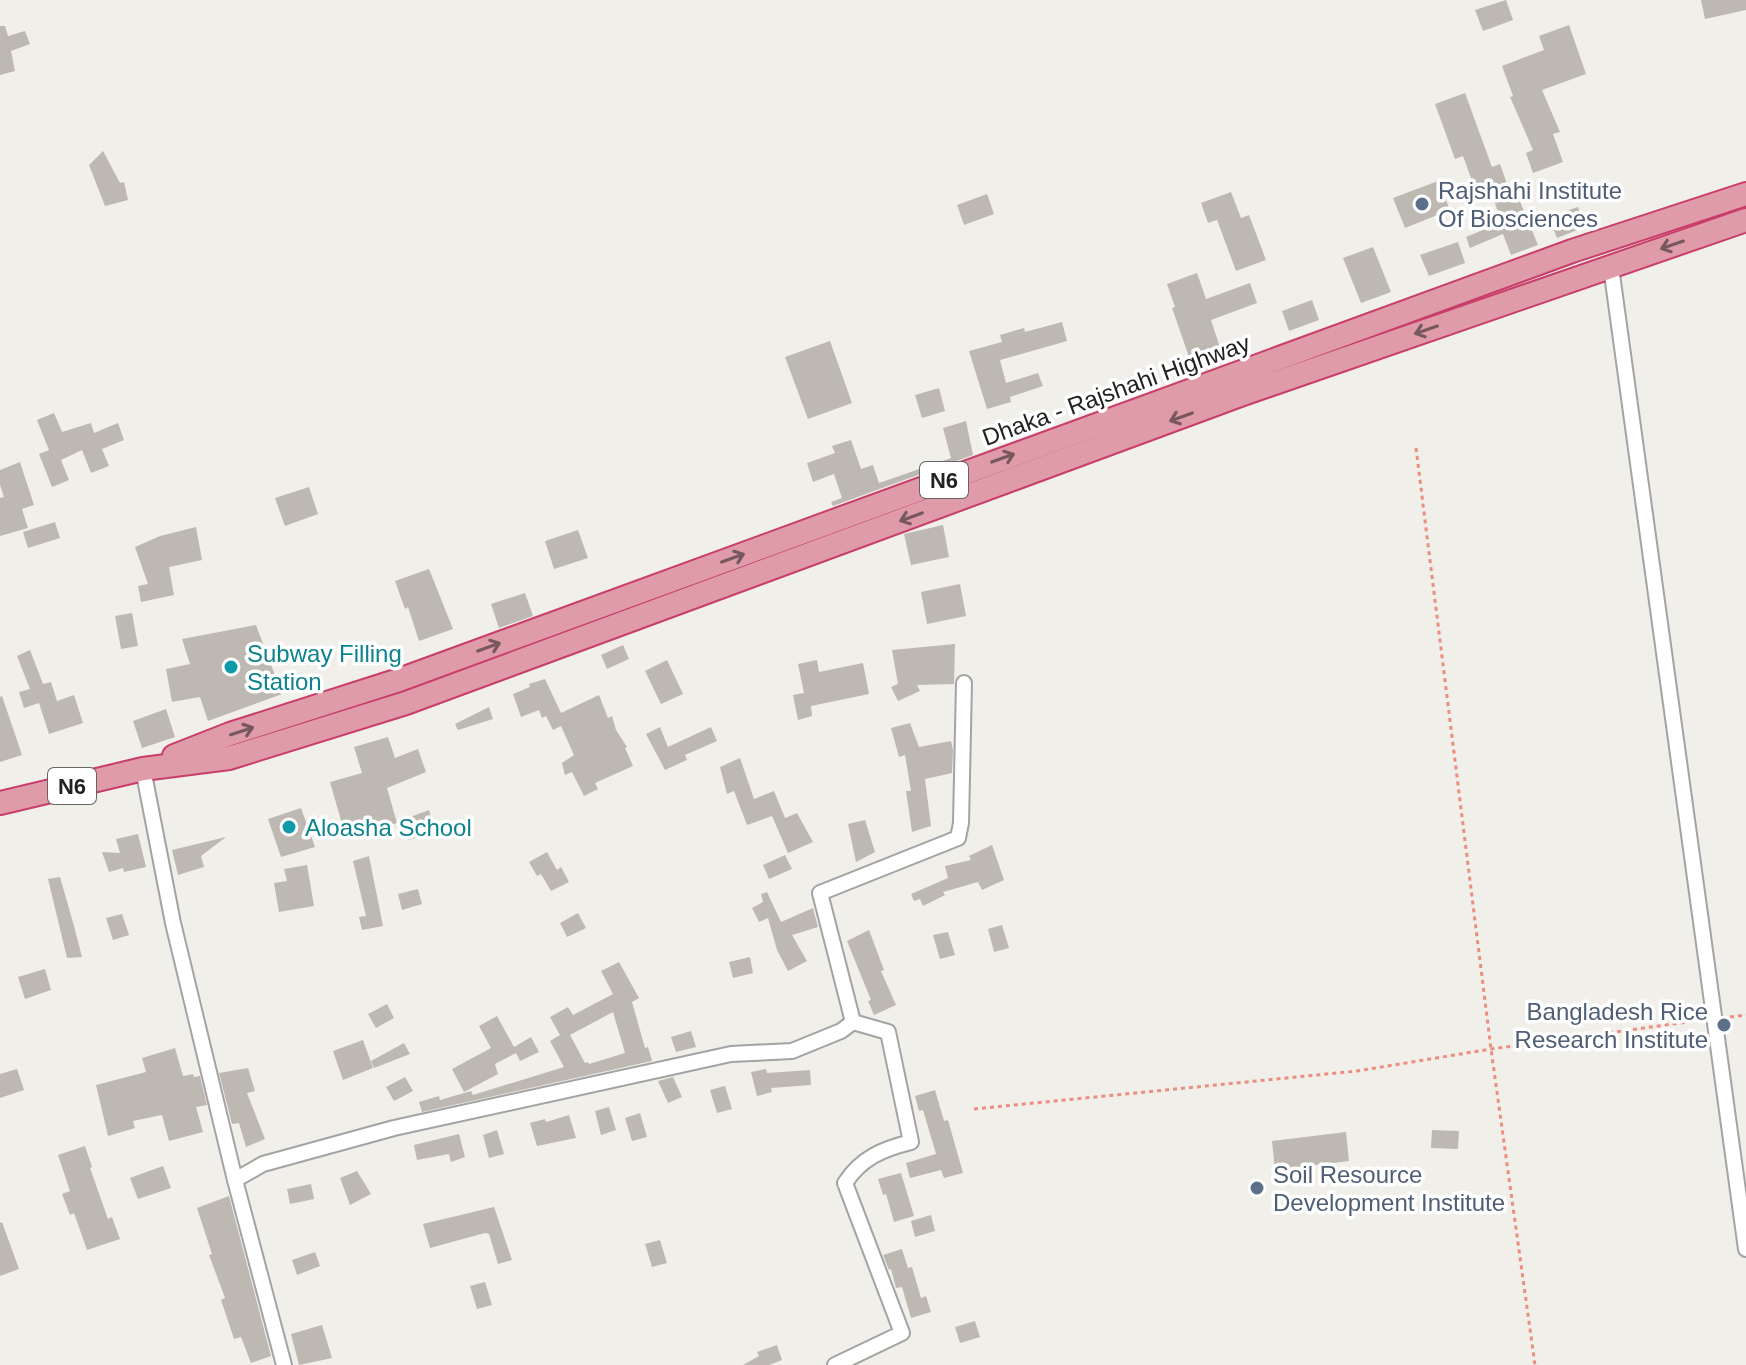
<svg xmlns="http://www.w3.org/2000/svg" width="1746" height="1365" font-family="Arial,sans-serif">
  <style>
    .building { fill: #beb8b3; fill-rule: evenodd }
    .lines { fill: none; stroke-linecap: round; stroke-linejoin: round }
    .minor-casing { stroke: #a3a3a3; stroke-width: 18 }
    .highway-casing { stroke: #c83d6b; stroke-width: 26 }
    .path { stroke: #eb8d81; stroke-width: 3; stroke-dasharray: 4 4; stroke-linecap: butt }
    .minor { stroke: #fff; stroke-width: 14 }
    .highway { stroke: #df9ba7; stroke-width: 22 }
    .oneway { stroke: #77585e }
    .service-dot { fill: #5c6f8a; stroke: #fff; stroke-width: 3 }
    .culture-dot { fill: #0f9aa8; stroke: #fff; stroke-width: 3 }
    .labels { text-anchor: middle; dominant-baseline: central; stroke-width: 7; stroke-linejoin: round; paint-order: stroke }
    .shield { fill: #fff; stroke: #646464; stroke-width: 2 }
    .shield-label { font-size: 22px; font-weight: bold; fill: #222 }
    .service-label { font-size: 24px; fill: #4e5e75; stroke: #fff; text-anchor: start }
    .street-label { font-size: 24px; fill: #222; stroke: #fff }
    .culture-label { font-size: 24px; fill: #0d838f; stroke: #fff; text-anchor: start }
  </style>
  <rect width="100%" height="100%" fill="#f1efea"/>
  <g class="building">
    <polygon points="1506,0 1513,20 1483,31 1475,10"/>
    <polygon points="1701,0 1746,0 1746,10 1705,19"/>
    <polygon points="1569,25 1586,74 1542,90 1560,132 1553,134 1563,162 1533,173 1526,153 1533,150 1510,97 1513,96 1502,66 1544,50 1539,36"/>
    <polygon points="0,26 5,26 8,36 25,31 30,44 11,51 15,71 0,75"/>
    <polygon points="1465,93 1492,167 1500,164 1513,201 1519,199 1538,245 1511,255 1503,234 1470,248 1466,237 1502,222 1490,190 1477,195 1463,156 1455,159 1435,104"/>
    <polygon points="103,151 120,183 124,182 128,200 105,206 89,165"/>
    <polygon points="1438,181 1450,210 1405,228 1393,198"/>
    <polygon points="1231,192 1241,218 1249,215 1266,260 1236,271 1217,220 1208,223 1201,203"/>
    <polygon points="987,194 994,214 964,225 957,205"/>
    <polygon points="1578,207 1585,227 1557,238 1549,217"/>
    <polygon points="1458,242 1465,263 1429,276 1420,255"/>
    <polygon points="1373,247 1391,292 1361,303 1343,258"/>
    <polygon points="1197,273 1206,299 1250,283 1257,303 1211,320 1225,363 1195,374 1172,308 1175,307 1167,284"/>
    <polygon points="1312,300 1319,320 1289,331 1282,311"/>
    <polygon points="1062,322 1067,341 1000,360 1006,383 1038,373 1043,386 1010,397 1011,402 987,409 969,351 1002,342 1000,335 1024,328 1025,332"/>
    <polygon points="830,341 852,403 808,419 785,357"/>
    <polygon points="939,388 945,411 922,418 915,395"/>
    <polygon points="54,413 62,432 91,423 94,433 118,423 124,440 102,449 109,466 91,473 82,450 61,460 69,480 52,487 39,454 49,450 37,420"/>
    <polygon points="966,421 973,455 833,506 831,502 842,498 834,474 813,482 807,463 835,453 832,446 851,440 861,469 873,465 879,483 951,458 943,428"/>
    <polygon points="20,462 34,505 22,509 28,528 0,536 0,498 4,497 0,485 0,470"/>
    <polygon points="309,487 318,514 285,526 275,498"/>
    <polygon points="55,522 60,538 28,548 23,532"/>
    <polygon points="943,525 949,557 911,565 904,534"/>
    <polygon points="196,527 202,560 169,567 174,595 141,602 138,586 148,584 135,547 160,536"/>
    <polygon points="578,530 588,558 554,569 545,541"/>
    <polygon points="429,569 453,629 419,641 408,607 405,609 395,581"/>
    <polygon points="960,584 966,616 927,624 921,592"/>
    <polygon points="525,593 533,616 499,628 491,604"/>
    <polygon points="132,613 138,646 121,649 115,616"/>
    <polygon points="256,625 282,694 208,721 200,697 172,702 166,669 190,664 182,639"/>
    <polygon points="955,644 954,684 917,685 920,691 898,701 891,687 898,684 892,650"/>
    <polygon points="623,645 629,659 607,669 601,655"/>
    <polygon points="30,650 43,684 51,682 57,701 74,695 83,723 49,734 39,703 24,708 19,692 30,689 17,656"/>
    <polygon points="667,660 683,694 661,704 645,671"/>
    <polygon points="817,660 819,672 863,663 869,694 811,706 812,716 798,720 793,695 804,693 798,664"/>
    <polygon points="545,679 561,713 599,695 608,718 612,716 616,730 627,747 625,748 633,766 595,783 598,789 584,796 572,772 565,775 562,763 574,755 561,726 553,730 546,716 542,718 539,710 521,717 513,694 530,687 529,684"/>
    <polygon points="2,696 22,755 0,762 0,697"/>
    <polygon points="489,707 493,719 458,730 455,724"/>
    <polygon points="166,709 175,737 142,748 133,721"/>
    <polygon points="910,723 919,747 951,741 953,750 952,773 925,779 931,826 912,832 906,791 911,791 905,755 899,757 891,728"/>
    <polygon points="660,727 668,747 711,727 717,741 685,755 687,760 665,770 646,734"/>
    <polygon points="388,737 395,758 418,749 426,772 387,788 397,823 346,838 330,782 362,773 354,747"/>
    <polygon points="740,758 754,799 774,791 785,818 797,813 813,842 788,853 772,816 747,825 734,791 727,794 720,767"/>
    <polygon points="301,808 315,847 281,857 268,819"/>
    <polygon points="429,810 435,832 408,840 402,820"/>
    <polygon points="865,820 875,852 856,862 848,824"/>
    <polygon points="138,834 146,867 124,872 123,868 109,872 102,852 120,853 116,839"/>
    <polygon points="226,837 201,856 204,867 178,875 172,850"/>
    <polygon points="992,845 1004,880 982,890 978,882 943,892 945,895 923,906 920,899 914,901 911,894 948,878 945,866 971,860 969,856"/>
    <polygon points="547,852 557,870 561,867 569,882 551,891 541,874 537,876 529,862"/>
    <polygon points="785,855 792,869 769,879 763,865"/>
    <polygon points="369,856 383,926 362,930 359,917 366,916 353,861"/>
    <polygon points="307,865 314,906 279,912 274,883 287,881 284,869"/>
    <polygon points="60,877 74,926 82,957 67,958 48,879"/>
    <polygon points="418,889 422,904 402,910 398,894"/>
    <polygon points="767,892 781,922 813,908 814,912 818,927 792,935 807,961 788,971 777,950 768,918 759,922 752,908 763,902 761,894"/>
    <polygon points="578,913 586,928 567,937 560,923"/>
    <polygon points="122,914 129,935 113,940 106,918"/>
    <polygon points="1002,925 1009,948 994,952 988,929"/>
    <polygon points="869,930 884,970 881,971 896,1005 874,1015 868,1001 871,1000 847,941"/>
    <polygon points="948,932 955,955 940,959 933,935"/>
    <polygon points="750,957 753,973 733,978 729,962"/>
    <path d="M619,962l20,36 -7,4 13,46 3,-1 4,14 -230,51 -3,-10 20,-6 1,4 31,-9 2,4 91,-28 -14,-26 10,-6 -10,-18 18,-10 5,8 40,-21 -12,-23zM613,1012l12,41 -36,11 -1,-2 -3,1 -15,-28z"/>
    <polygon points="45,969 51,990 25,999 18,977"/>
    <polygon points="387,1004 394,1018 376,1028 368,1014"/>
    <polygon points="497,1016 514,1047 531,1037 539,1052 520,1061 516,1053 495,1064 498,1074 464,1092 452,1069 491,1048 479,1026"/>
    <polygon points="691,1031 696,1047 676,1052 671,1037"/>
    <polygon points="363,1040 373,1068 343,1080 333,1051"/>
    <polygon points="404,1043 410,1054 374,1068 371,1061"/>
    <polygon points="175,1048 183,1076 193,1074 194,1077 200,1076 207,1105 196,1107 203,1132 169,1141 162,1115 133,1121 135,1128 108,1136 96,1085 146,1072 142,1058"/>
    <polygon points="248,1068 255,1091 247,1093 265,1139 246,1147 239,1123 232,1124 219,1073"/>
    <polygon points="17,1069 24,1090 0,1098 0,1074"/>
    <polygon points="766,1069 767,1073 810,1070 811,1085 771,1088 772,1092 757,1096 751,1072"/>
    <polygon points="405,1077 413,1091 394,1101 386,1087"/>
    <polygon points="673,1077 682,1097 668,1103 658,1081"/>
    <polygon points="725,1086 732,1109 717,1113 710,1090"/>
    <polygon points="935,1090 944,1121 948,1120 963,1173 944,1178 941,1170 910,1178 906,1163 936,1154 923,1110 919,1111 915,1096"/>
    <polygon points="609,1107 616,1130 601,1135 595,1111"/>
    <polygon points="640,1113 647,1137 632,1141 625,1118"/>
    <polygon points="569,1115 576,1138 537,1146 530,1123 545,1119 546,1122"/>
    <polygon points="497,1130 504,1154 489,1158 483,1135"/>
    <polygon points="1432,1130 1459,1131 1458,1149 1431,1148"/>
    <polygon points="1346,1132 1349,1161 1275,1170 1272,1141"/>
    <polygon points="459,1134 465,1157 451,1162 449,1154 417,1160 414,1145"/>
    <polygon points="85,1146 92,1167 90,1168 108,1219 112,1217 120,1239 87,1250 74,1213 70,1215 62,1194 70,1191 58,1155"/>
    <polygon points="163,1166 171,1188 138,1199 130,1178"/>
    <polygon points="357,1171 371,1194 350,1205 340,1178"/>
    <polygon points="901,1173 914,1216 894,1222 886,1194 883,1195 878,1179"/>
    <polygon points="311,1184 314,1199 290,1204 287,1189"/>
    <polygon points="229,1196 271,1356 251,1363 241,1337 234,1339 221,1300 225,1298 209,1255 212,1254 197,1208"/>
    <polygon points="494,1207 512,1260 498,1264 489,1234 485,1233 430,1248 423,1224"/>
    <polygon points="931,1215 935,1231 915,1237 911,1221"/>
    <polygon points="2,1222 19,1269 0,1276 0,1223"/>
    <polygon points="660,1240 667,1263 652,1267 645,1244"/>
    <polygon points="902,1249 908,1268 912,1267 921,1298 926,1296 931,1312 911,1318 902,1287 896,1288 891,1269 889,1270 883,1255"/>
    <polygon points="315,1252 320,1266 297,1275 292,1260"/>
    <polygon points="485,1282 492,1305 477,1309 470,1286"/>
    <polygon points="975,1321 980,1337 960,1343 955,1327"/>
    <polygon points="322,1325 332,1358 299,1365 291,1334"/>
    <polygon points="777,1345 782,1360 769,1365 743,1365 759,1356 757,1352"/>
  </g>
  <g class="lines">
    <g class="minor-casing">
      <g id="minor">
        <polyline points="1611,267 1746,1249"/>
        <polyline points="143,769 173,923 235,1180"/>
        <polyline points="284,1365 235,1180 263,1164 394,1128 731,1054 792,1051 841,1031 853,1022 820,893 958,838 961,823 964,683"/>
        <path d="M835,1365l67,-32 -57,-150c16,-25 38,-34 66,-41l-23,-110 -35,-10"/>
      </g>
    </g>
    <g class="highway-casing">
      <g id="highway">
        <polyline points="174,756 230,734 399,680 1572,251 1746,194"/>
        <polyline points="0,803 143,769 229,758 406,703 1243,394 1746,220"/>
      </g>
    </g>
    <g class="path">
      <polyline points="1416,448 1491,1049 1535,1365"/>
      <polyline points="1730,1017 1746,1015"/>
      <polyline points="974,1109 1357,1071 1491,1049 1702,1020"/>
    </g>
    <use href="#minor" class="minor"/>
    <use href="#highway" class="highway"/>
  </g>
  <defs><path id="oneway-shaft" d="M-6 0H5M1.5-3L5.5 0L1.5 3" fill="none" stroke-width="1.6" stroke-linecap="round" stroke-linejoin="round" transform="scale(2)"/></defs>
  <g class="oneway">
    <use href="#oneway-shaft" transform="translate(1672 245) rotate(161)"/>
    <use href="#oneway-shaft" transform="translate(1426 330) rotate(161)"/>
    <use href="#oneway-shaft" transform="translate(1181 417) rotate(160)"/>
    <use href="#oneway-shaft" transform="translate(1003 458) rotate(-20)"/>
    <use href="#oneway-shaft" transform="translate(911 517) rotate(160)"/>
    <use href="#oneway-shaft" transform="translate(733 558) rotate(-20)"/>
    <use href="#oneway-shaft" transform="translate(489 647) rotate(-20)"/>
    <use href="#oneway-shaft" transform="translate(242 731) rotate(-18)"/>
  </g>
  <g class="service-dot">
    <circle cx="1422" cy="204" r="8"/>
    <circle cx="1724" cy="1025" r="8"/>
    <circle cx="1257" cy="1188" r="8"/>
  </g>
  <g class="culture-dot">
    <circle cx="231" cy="667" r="8"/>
    <circle cx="289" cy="827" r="8"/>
  </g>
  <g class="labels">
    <g class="shield">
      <rect x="920" y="462" width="48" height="36" rx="6"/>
      <rect x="48" y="768" width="48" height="36" rx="6"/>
    </g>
    <g class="shield-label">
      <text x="944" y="480">N6</text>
      <text x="72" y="786">N6</text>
    </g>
    <g class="service-label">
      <text x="1438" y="190">Rajshahi Institute<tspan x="1438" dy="28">Of Biosciences</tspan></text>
      <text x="1708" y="1011" text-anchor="end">Bangladesh Rice<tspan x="1708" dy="28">Research Institute</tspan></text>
      <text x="1273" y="1174">Soil Resource<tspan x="1273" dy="28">Development Institute</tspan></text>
    </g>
    <g class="street-label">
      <text transform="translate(1116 390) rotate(-20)">Dhaka - Rajshahi Highway</text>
    </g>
    <g class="culture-label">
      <text x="247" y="653">Subway Filling<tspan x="247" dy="28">Station</tspan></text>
      <text x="305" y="827">Aloasha School</text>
    </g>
  </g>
</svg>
